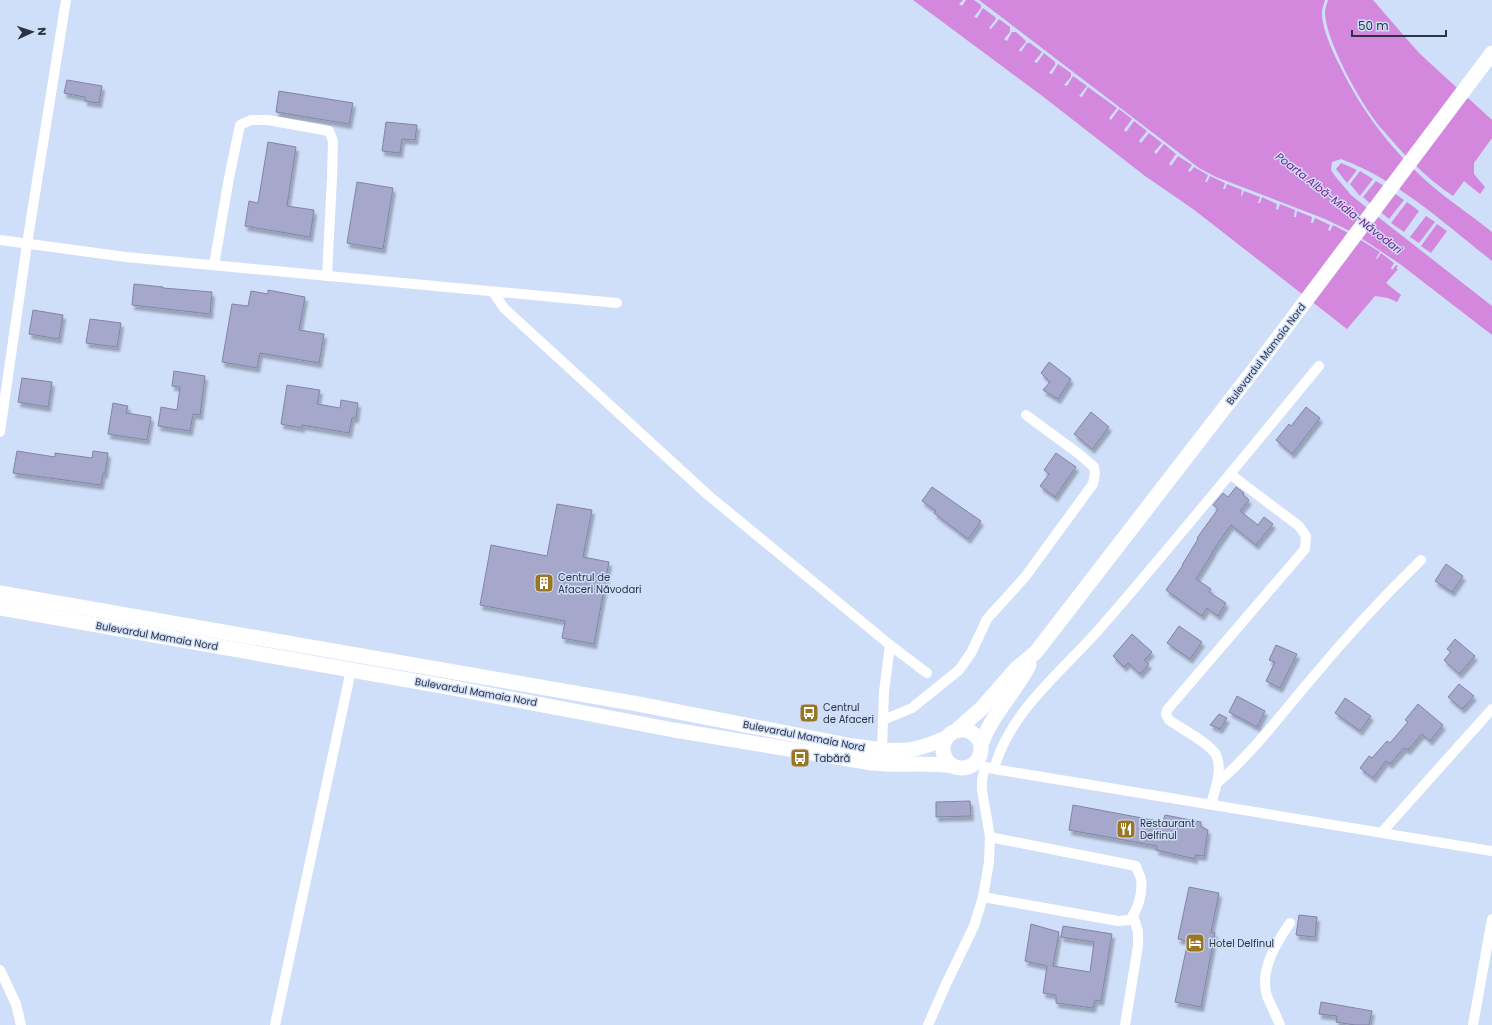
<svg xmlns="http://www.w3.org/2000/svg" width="1492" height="1025" font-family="Poppins,sans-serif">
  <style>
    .water { fill: #d387dd }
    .building { fill: #a6a8cb; stroke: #8284a5; filter: url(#shadow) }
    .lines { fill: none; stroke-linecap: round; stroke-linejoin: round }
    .street { stroke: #fff; stroke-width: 10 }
    .secondary { stroke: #fff; stroke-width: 15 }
    .labels { text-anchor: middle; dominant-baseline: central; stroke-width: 3; stroke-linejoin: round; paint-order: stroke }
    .street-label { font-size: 10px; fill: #2d3441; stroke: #cfdef9 }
    .poi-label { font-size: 10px; fill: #2d3441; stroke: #cfdef9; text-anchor: start }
    .water-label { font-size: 11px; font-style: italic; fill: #791d86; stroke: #cfdef9 }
  </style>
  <defs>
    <filter id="shadow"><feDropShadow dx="2.5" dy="4.5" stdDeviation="1" flood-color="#0004"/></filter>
  </defs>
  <rect width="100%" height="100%" fill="#cfdef9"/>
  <g class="water">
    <polygon points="913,0 963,0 959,4 962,6 966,0 974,0 981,5 981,8 974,17 977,18 983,8 995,17 996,19 989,28 991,29 999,19 1010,27 1010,32 1004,39 1007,41 1012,32 1016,32 1025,40 1026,42 1019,50 1021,52 1027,43 1030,43 1042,52 1034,62 1037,63 1044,53 1055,62 1055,65 1049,73 1052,74 1058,64 1071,73 1071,77 1064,85 1067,86 1073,76 1087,86 1079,96 1082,97 1088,87 1117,108 1109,118 1111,120 1119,109 1132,119 1124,130 1126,132 1134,121 1147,131 1139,141 1141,143 1149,133 1162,143 1154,152 1156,154 1164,144 1176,154 1169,164 1171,166 1178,156 1192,165 1188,171 1190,172 1194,167 1208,175 1205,182 1207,182 1210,176 1225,183 1223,189 1225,189 1227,184 1242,190 1241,196 1242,196 1244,191 1260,197 1258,203 1260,203 1262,197 1277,204 1276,209 1278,210 1280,204 1295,210 1294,217 1296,217 1297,211 1312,217 1311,223 1313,223 1315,218 1330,225 1328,230 1330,231 1333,225 1356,237 1380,252 1376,258 1377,259 1381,253 1394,263 1391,268 1392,270 1396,265 1398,266 1396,268 1398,269 1386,283 1401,295 1397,302 1388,298 1375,296 1347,329 1193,209 1145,176 1041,95"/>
    <path d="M979,0h346c-1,4 -3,8 -3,12 -1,14 11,41 18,54 22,46 53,86 92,120 19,16 40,30 60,46v29c-47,-37 -94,-81 -151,-102l-9,3 -1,8 4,6 16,19 31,25 110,86v29l-92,-71 -48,-32 -27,-13 -109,-42 -17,-9z"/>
    <path d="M1328,0h45l46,53 73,67v18l-18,25v11l11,13 -5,7 -16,-13 -11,15c-27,-18 -50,-42 -71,-67 -19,-21 -57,-89 -57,-117 0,-4 2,-8 3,-12z"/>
    <polygon points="1341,163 1357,170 1347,183 1336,169"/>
    <polygon points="1360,171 1373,179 1360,196 1350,184"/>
    <polygon points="1376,181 1389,189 1375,208 1363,197"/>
    <polygon points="1391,191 1404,200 1389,219 1377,209"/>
    <polygon points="1407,202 1419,211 1404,232 1391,223"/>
    <polygon points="1426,216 1435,222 1419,243 1410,237"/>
    <polygon points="1437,224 1447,231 1431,253 1421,246"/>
  </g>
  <g class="building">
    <polygon points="67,80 102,86 99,103 85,101 85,97 64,93"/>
    <polygon points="279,91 353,103 349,124 276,112"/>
    <polygon points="386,122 417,125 415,140 402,139 400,153 382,151"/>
    <polygon points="268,142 296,147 287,206 314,210 310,237 245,226 249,201 258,203"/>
    <polygon points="357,182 393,188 383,249 347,243"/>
    <polygon points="134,284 163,287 163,288 212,292 210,314 132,305"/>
    <polygon points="268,290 305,297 299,330 324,334 319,363 260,353 257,368 222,362 232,304 248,306 251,291 268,294"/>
    <polygon points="33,310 63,315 59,339 29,334"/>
    <polygon points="90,319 121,323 117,347 86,343"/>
    <polygon points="1049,362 1071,379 1058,399 1043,390 1050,382 1041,373"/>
    <polygon points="174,371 205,376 200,415 193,414 190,431 158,426 161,407 177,410 180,387 172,386"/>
    <polygon points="22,378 52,382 48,407 18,402"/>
    <polygon points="287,385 320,390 317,404 340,408 341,400 358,403 356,418 352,418 349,433 302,425 302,428 281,424"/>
    <polygon points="113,403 128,406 126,413 151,417 147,440 108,434"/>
    <polygon points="1306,407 1320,418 1292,454 1276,440 1289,424 1291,426"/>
    <polygon points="1091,412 1109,427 1092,449 1074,434"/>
    <polygon points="17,451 55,457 55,453 92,458 93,451 108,453 105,474 103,473 101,485 13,473"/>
    <polygon points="1056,453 1076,467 1055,497 1040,486 1049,474 1044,470"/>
    <polygon points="932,487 981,521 968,539 934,513 936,511 922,501"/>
    <polygon points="1236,487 1244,493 1243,495 1249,500 1240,511 1258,525 1264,517 1273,524 1256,545 1231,525 1212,552 1213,552 1196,579 1211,589 1209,592 1226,603 1218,616 1207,608 1202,616 1166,590 1183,565 1182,565 1198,539 1197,538 1218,509 1213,505 1223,493 1228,497"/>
    <polygon points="557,504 592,510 583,557 609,562 594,644 562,638 565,621 480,605 491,545 547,556"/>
    <polygon points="1446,564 1463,576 1452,592 1435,581"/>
    <polygon points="1179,626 1202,642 1190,659 1167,643"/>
    <polygon points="1132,634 1152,652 1144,660 1149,664 1140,674 1128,663 1124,667 1113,656"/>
    <polygon points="1455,639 1475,656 1459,674 1444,660 1451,652 1447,649"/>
    <polygon points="1276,645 1297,654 1280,688 1266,681 1275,662 1269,660"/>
    <polygon points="1459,684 1474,696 1462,709 1448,697"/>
    <polygon points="1237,696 1265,711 1257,727 1229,712"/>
    <polygon points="1345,698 1371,716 1360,731 1335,713"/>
    <polygon points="1418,704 1443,725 1430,741 1422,734 1408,750 1404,748 1390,764 1386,761 1373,778 1360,768 1369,756 1372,758 1387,741 1390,743 1408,722 1405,720"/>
    <polygon points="1219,714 1227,718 1220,729 1210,725"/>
    <polygon points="970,801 971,816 936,817 936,802"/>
    <polygon points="1073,805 1163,822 1165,815 1201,822 1201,827 1208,830 1204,856 1195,855 1195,859 1156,850 1157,846 1069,830"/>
    <polygon points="1189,887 1219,893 1211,932 1215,933 1201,1007 1175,1002 1188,941 1178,939"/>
    <polygon points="1299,915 1317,917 1315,937 1296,935"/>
    <polygon points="1031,924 1059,932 1053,966 1090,972 1094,942 1061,937 1063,926 1112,934 1101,1001 1095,1000 1093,1008 1056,1003 1056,995 1043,993 1047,966 1025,961"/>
    <polygon points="1321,1002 1372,1011 1369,1025 1355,1025 1336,1022 1337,1016 1319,1014"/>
  </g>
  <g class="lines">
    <g class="street">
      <polyline points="0,240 126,257 617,303"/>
      <polyline points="214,265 229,178 240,125 251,120 268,120 329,131 333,141 332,178 327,276"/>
      <polyline points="493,292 504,308 708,495 890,645 927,673"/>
      <polyline points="0,432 27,244 66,0"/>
      <polyline points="883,720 912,708 959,670 971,653 987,619 1025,577 1093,484 1095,474 1094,467 1079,454 1026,415"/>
      <polyline points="882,749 884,692 890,645"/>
      <polyline points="976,762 985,767 994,769 1492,851"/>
      <path d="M994,769c16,-59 70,-99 108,-143 74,-85 145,-173 217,-260"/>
      <path d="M1217,783c36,-30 65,-70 96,-106 34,-41 70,-80 108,-117"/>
      <path d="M1211,804c4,-14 12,-35 5,-49 -5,-11 -36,-27 -47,-35l-3,-6 1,-4 138,-161 1,-13 -7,-10 -69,-52"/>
      <polyline points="1382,832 1492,709"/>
      <path d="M983,897l135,24 12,-1c8,-11 13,-27 11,-41 -1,-4 -4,-9 -5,-13l-146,-29"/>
      <polyline points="0,970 16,1004 21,1025"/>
      <polyline points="275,1025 351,670"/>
      <polyline points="928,1025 946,984 974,926 983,897 989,862 990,837 982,790 982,780 985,767"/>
      <polyline points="1125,1025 1138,946 1138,932 1133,915"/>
      <path d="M1280,1025c-4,-10 -9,-19 -13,-29 -8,-25 9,-53 23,-73"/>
      <polyline points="1473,1025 1492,919"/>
    </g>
    <g class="secondary">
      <path d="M0,593l638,111 215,42c20,2 41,7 60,3 12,-2 23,-7 33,-11"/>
      <path d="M0,608l448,79 226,43 198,33c27,3 54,-1 81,3"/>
      <circle cx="962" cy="749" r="19"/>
      <polyline points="957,730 981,709 1016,669 1036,652 1256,367 1492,53"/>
      <path d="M981,745c10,-30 34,-52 48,-80"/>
    </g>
  </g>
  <defs>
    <g id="building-square" transform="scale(1)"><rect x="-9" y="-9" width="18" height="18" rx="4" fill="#9c7521" stroke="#cfdef9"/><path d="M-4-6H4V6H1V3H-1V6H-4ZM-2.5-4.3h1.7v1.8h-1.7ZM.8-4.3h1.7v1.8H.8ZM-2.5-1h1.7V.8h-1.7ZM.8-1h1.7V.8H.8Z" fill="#fff"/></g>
    <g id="bus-square" transform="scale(1)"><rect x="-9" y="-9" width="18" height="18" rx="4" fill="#9c7521" stroke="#cfdef9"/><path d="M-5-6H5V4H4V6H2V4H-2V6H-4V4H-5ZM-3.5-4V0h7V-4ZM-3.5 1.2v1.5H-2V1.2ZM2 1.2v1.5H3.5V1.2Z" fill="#fff"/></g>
    <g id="restaurant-square" transform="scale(1)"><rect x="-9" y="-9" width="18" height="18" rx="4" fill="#9c7521" stroke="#cfdef9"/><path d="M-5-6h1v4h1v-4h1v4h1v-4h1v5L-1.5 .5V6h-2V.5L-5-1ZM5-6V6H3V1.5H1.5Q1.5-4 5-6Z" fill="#fff"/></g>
    <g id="hotel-square" transform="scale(1)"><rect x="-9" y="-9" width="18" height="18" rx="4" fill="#9c7521" stroke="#cfdef9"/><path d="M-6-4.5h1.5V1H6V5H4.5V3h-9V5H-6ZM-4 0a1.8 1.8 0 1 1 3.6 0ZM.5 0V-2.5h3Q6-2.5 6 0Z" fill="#fff"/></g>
  </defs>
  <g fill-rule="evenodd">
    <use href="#building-square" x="544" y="583"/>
    <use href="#bus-square" x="809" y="713"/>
    <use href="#bus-square" x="800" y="758"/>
    <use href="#restaurant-square" x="1126" y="829"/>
    <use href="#hotel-square" x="1195" y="943"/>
  </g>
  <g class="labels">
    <g class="street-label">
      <text transform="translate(1266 354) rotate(-53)">Bulevardul Mamaia Nord</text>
      <text transform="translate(157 636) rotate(10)">Bulevardul Mamaia Nord</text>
      <text transform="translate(476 692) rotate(10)">Bulevardul Mamaia Nord</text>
      <text transform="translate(804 736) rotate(11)">Bulevardul Mamaia Nord</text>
    </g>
    <g class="poi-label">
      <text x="558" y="577">Centrul de<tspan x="558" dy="12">Afaceri Năvodari</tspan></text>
      <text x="823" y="707">Centrul<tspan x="823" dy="12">de Afaceri</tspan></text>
      <text x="814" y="758">Tabără</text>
      <text x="1140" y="823">Restaurant<tspan x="1140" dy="12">Delfinul</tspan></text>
      <text x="1209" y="943">Hotel Delfinul</text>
    </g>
    <g class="water-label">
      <text transform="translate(1339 203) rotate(38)">Poarta Albă-Midia-Năvodari</text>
    </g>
  </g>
  <g transform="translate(32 32) rotate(87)" stroke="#cfdef9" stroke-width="3" paint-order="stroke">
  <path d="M0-3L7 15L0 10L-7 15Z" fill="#2d3441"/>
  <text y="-6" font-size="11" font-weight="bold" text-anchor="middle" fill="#2d3441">N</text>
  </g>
  <path d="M1352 30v6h94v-6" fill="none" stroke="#2d3441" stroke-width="2"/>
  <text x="1358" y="30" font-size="12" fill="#2d3441" stroke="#cfdef9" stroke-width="3" paint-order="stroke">50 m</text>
</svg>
